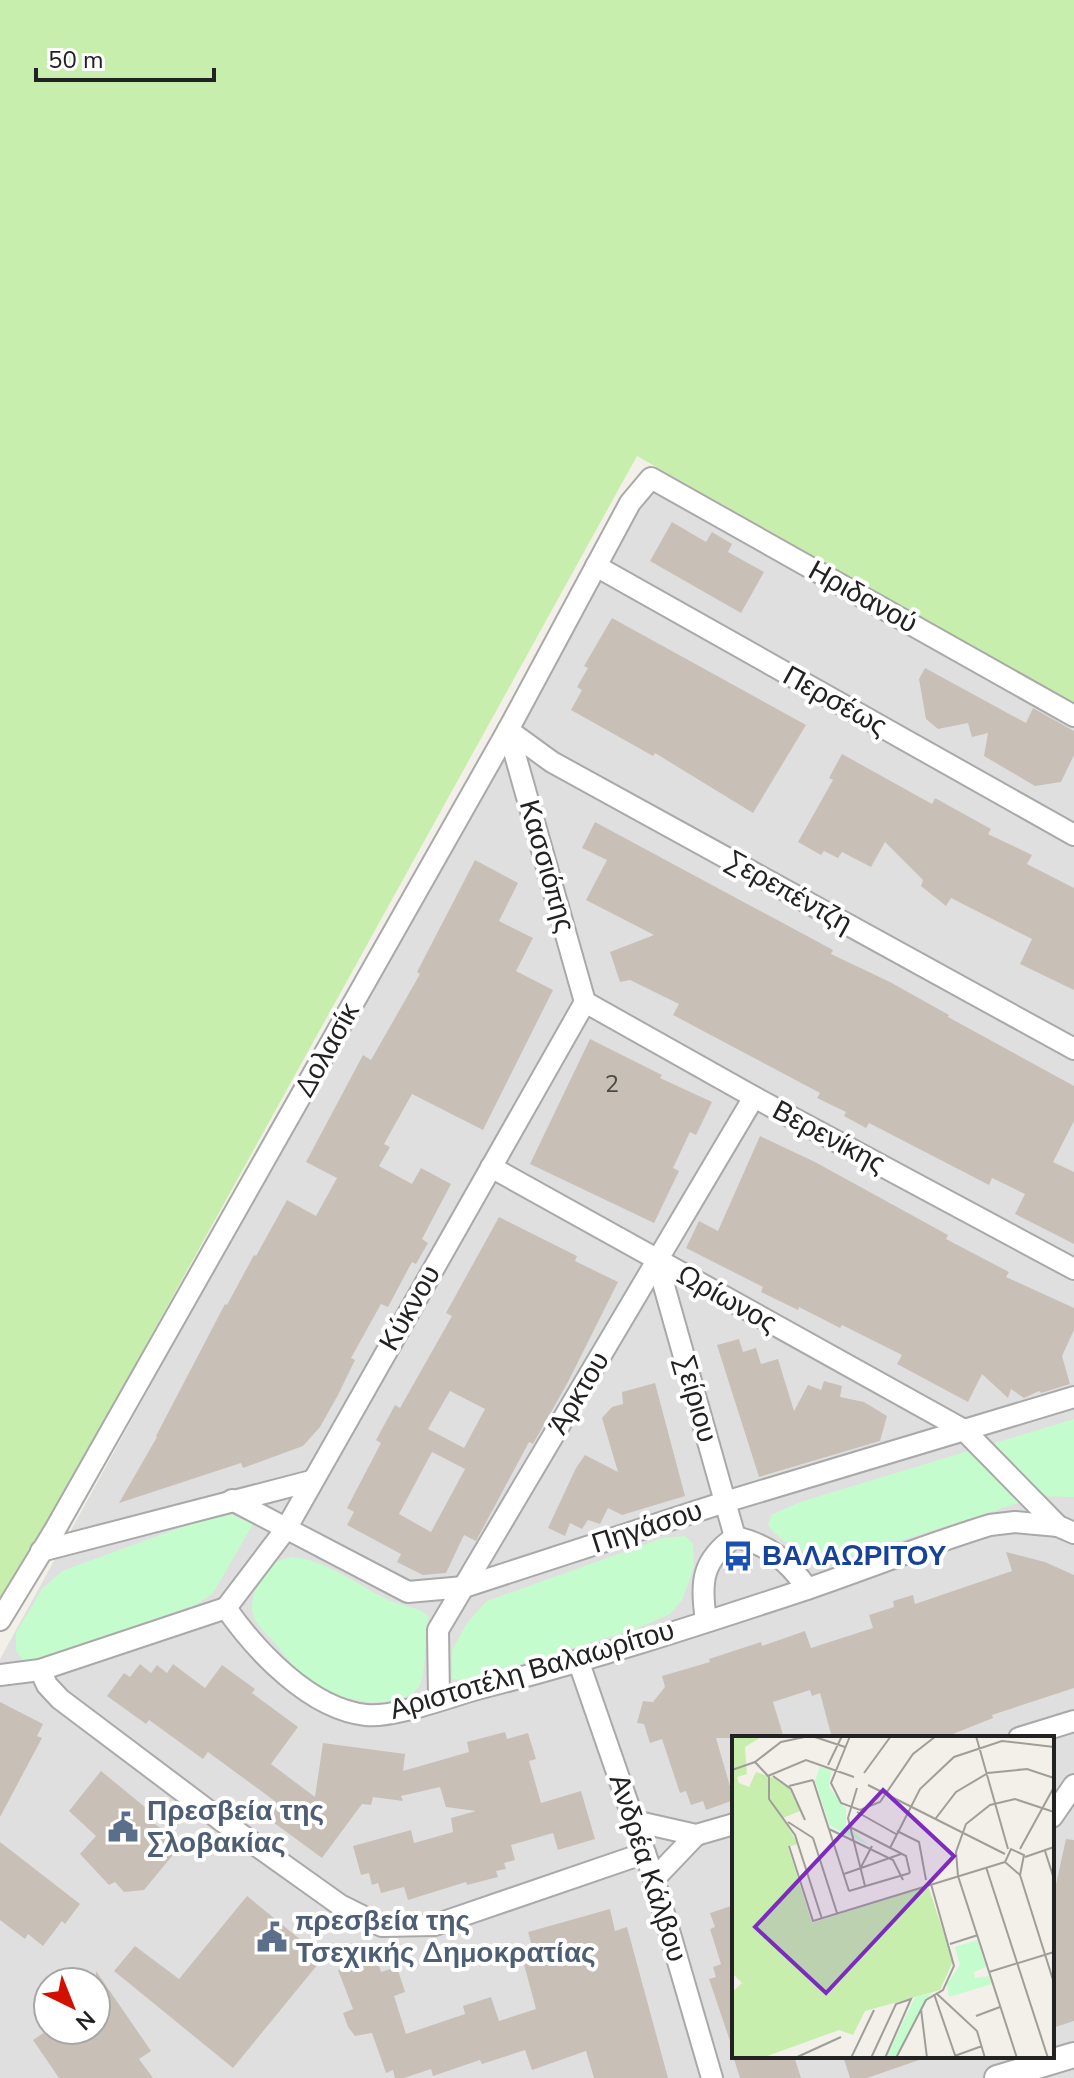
<svg xmlns="http://www.w3.org/2000/svg" width="1074" height="2078" font-family="'Nunito Sans',sans-serif">
  <style>
    .residential { fill: #e0dfdf; fill-rule: evenodd }
    .grass { fill: #c8eead }
    .park { fill: #c5fcce }
    .building { fill: #c8c0b7; fill-rule: evenodd }
    .lines { fill: none; stroke-linecap: round; stroke-linejoin: round }
    .minor-casing { stroke: #a9a9a9; stroke-width: 24 }
    .tertiary-casing { stroke: #a9a9a9; stroke-width: 28 }
    .minor { stroke: #fff; stroke-width: 20 }
    .tertiary { stroke: #fff; stroke-width: 24 }
    .labels { text-anchor: middle; dominant-baseline: central; stroke-width: 8; stroke-linejoin: round; paint-order: stroke }
    .number-label { font-size: 24px; fill: #4c4a47 }
    .street-label { font-size: 28px; fill: #222; stroke: #fff }
    .transit-label { font-size: 28px; font-weight: bold; fill: #164399; stroke: #fff; text-anchor: start }
    .service-label { font-size: 28px; font-weight: bold; fill: #4e5e75; stroke: #fff; text-anchor: start }
    .inset-road { fill: none; stroke: #9f9e99; stroke-width: 2 }
    .view { fill: #7b2cbf; fill-opacity: 0.15; stroke: #7b2cbf; stroke-width: 4 }
    .inset-edge { fill: none; stroke: #222; stroke-width: 4 }
  </style>
  <rect width="100%" height="100%" fill="#f2f0e8"/>
  <path class="residential" d="M651,489l423,239v1350h-1074v-419l338,-614zM734,1738h318v318h-318zM48,1982h48v48h-48z"/>
  <polygon class="grass" points="0,0 1074,0 1074,704 637,456 0,1609"/>
  <g class="park">
    <path d="M1074,1419v78l-34,-1 -200,64c-22,2 -60,-17 -72,-35l3,-10 29,-13z"/>
    <polygon points="230,1514 253,1524 213,1593 197,1604 46,1658 25,1662 16,1651 16,1633 42,1589 62,1571 204,1519"/>
    <polygon points="685,1536 693,1544 694,1567 682,1600 670,1614 638,1628 492,1673 463,1680 452,1679 452,1650 467,1623 487,1601 663,1538"/>
    <path d="M292,1557c36,3 64,28 97,43 12,6 32,7 40,17 -7,18 0,59 -12,72 -25,25 -79,10 -105,-6 -14,-9 -27,-28 -38,-41 -9,-10 -23,-21 -22,-36 0,-13 11,-35 22,-43 5,-3 13,-5 18,-6z"/>
  </g>
  <g class="building">
    <polygon points="672,522 706,542 712,532 732,544 728,552 764,572 741,613 650,561"/>
    <polygon points="612,618 806,725 753,813 655,753 653,756 571,710 582,690 577,687 588,668 584,666"/>
    <polygon points="925,668 1026,723 1033,708 1074,731 1074,755 1061,782 1035,786 984,756 988,733 972,737 968,723 938,729 926,719 919,679"/>
    <polygon points="842,754 932,804 935,798 991,829 988,834 1032,855 1027,864 1074,888 1074,990 1020,964 1032,939 951,898 946,906 921,886 923,880 885,842 871,867 842,852 838,858 824,851 821,855 798,842 833,780 829,778"/>
    <polygon points="595,822 833,950 831,954 890,982 949,1015 948,1017 1074,1086 1074,1121 1053,1162 1074,1172 1074,1244 1015,1214 1025,1194 992,1178 989,1185 869,1123 866,1128 844,1116 846,1112 817,1098 820,1093 673,1015 679,1004 630,980 620,982 610,952 654,935 586,900 607,860 582,848"/>
    <polygon points="475,860 518,883 499,921 533,938 516,971 553,990 483,1130 412,1094 384,1144 390,1147 379,1166 412,1184 421,1168 451,1184 422,1239 428,1243 416,1264 412,1262 388,1307 381,1304 351,1358 355,1360 338,1395 320,1427 303,1446 243,1468 241,1463 119,1503 157,1437 156,1436 225,1304 227,1305 254,1255 256,1256 287,1200 316,1216 337,1178 306,1162 363,1055 371,1060 420,974 417,972"/>
    <polygon points="590,1039 662,1075 660,1078 712,1102 696,1135 690,1132 673,1168 679,1171 654,1223 530,1164"/>
    <polygon points="760,1136 815,1162 948,1235 946,1239 1009,1272 1006,1277 1074,1308 1074,1330 1062,1356 1070,1384 1041,1393 1039,1391 1024,1398 1011,1389 1008,1398 982,1374 968,1402 897,1364 902,1355 842,1325 840,1328 799,1307 798,1310 761,1292 763,1287 686,1248 699,1221 718,1231"/>
    <path d="M499,1217l78,39 -2,5 43,21 -50,100 -35,62 -4,-2 -53,99 -12,-6 -18,38 -23,2 -26,-13 4,-8 -54,-29 7,-13 -7,-4 34,-65 -5,-3 19,-35 5,3 52,-92 -6,-3zM450,1391l35,18 -21,39 -36,-19zM432,1452l33,17 -34,63 -32,-18z"/>
    <polygon points="739,1339 743,1352 756,1348 761,1364 778,1359 794,1411 808,1385 821,1390 824,1381 842,1386 840,1397 864,1402 887,1416 880,1441 759,1477 717,1345"/>
    <polygon points="655,1383 685,1496 622,1515 608,1508 600,1524 588,1520 582,1529 570,1523 565,1536 548,1528 576,1468 585,1455 618,1472 602,1418 612,1407 623,1404 622,1392"/>
    <polygon points="1006,1552 1045,1562 1074,1575 1074,1688 992,1715 993,1718 943,1738 832,1738 820,1693 812,1696 810,1690 773,1702 784,1738 716,1738 734,1800 706,1810 703,1801 691,1805 686,1791 680,1793 662,1739 650,1743 644,1724 637,1723 643,1701 653,1702 665,1687 662,1676 710,1662 709,1659 761,1642 762,1646 805,1631 811,1648 873,1628 869,1615 894,1607 893,1601 913,1595 915,1604 1012,1571"/>
    <polygon points="140,1664 151,1673 157,1665 167,1673 173,1664 205,1688 222,1665 255,1689 252,1693 298,1727 271,1764 315,1797 323,1743 405,1754 403,1771 469,1752 467,1742 505,1732 507,1739 528,1733 536,1759 529,1761 541,1803 581,1791 595,1839 558,1850 553,1833 511,1845 515,1860 504,1863 506,1869 496,1871 498,1877 467,1885 466,1882 408,1900 404,1887 381,1893 378,1883 372,1885 369,1873 361,1875 353,1846 411,1830 414,1843 453,1832 451,1818 476,1811 446,1807 440,1787 401,1796 403,1801 373,1797 371,1805 362,1804 322,1858 266,1817 276,1802 208,1752 203,1759 149,1720 146,1724 107,1696 124,1673 130,1677"/>
    <polygon points="0,1702 43,1724 37,1736 42,1738 0,1817"/>
    <polygon points="101,1771 151,1812 148,1819 182,1844 144,1890 124,1892 115,1882 109,1885 80,1854 96,1836 69,1811"/>
    <polygon points="1066,1839 1074,1840 1074,2021 1052,2028 1052,1888 1055,1889"/>
    <polygon points="0,1842 80,1904 65,1924 62,1921 43,1946 28,1934 25,1939 0,1920"/>
    <polygon points="247,1896 323,1958 233,2068 114,1971 135,1946 179,1979"/>
    <polygon points="734,1905 734,2043 731,2044 709,1979 716,1977 713,1967 721,1964 710,1929 715,1927 710,1913"/>
    <polygon points="610,1909 615,1931 627,1927 668,2078 594,2078 586,2051 532,2070 525,2050 482,2064 480,2060 433,2076 431,2069 404,2078 395,2078 393,2070 386,2073 372,2033 355,2036 348,2027 343,2013 353,2009 338,1970 376,1957 381,1972 397,1967 405,1992 394,1996 406,2034 465,2014 463,2006 491,1997 499,2021 536,2009 522,1957 534,1954 528,1932"/>
    <polygon points="96,1971 151,2051 139,2059 153,2078 59,2078 33,2040 48,2030 96,2030"/>
    <polygon points="733,2056 794,2056 801,2078 740,2078"/>
    <polygon points="843,2056 922,2056 922,2059 867,2078 850,2078"/>
  </g>
  <g class="lines">
    <g class="minor-casing">
      <g id="minor">
        <polyline points="596,566 1074,835"/>
        <polyline points="508,730 552,762 1074,1049"/>
        <polyline points="508,730 585,1002"/>
        <polyline points="585,1002 754,1097 1074,1269"/>
        <polyline points="491,1167 964,1430 1058,1526 1074,1533"/>
        <polyline points="657,1261 735,1537"/>
        <polyline points="232,1500 408,1592 464,1587 725,1502 1074,1397"/>
        <polyline points="41,1551 311,1481"/>
        <path d="M226,1608c30,43 84,101 140,107 28,3 82,-18 111,-26 111,-28 221,-64 330,-100 61,-21 121,-45 183,-64l25,-3 43,4"/>
        <polyline points="226,1608 286,1529 585,1002"/>
        <polyline points="0,1620 56,1528 508,730 630,503 651,478 1074,716"/>
        <path d="M706,1620c-6,-38 -4,-60 29,-83 33,7 53,24 72,51"/>
        <polyline points="578,1660 654,1879 712,2078"/>
        <polyline points="40,1670 47,1685 60,1699 222,1821 340,1905 382,1926 435,1925 645,1853"/>
        <polyline points="0,1675 40,1670 226,1608"/>
        <polyline points="439,1699 438,1630 754,1097"/>
        <polyline points="1019,1738 1074,1721"/>
        <polyline points="1052,1817 1074,1785"/>
        <polyline points="634,1821 696,1835 734,1824"/>
        <polyline points="654,1879 696,1835"/>
      </g>
    </g>
    <g class="tertiary-casing">
      <polyline id="tertiary" points="997,2078 1074,2055"/>
    </g>
    <use href="#minor" class="minor"/>
    <use href="#tertiary" class="tertiary"/>
  </g>
  <defs>
    <g id="bus-bare" transform="scale(2.4)"><path d="M-5-6H5V4H4V6H2V4H-2V6H-4V4H-5ZM-3.5-4V0h7V-4ZM-3.5 1.2v1.5H-2V1.2ZM2 1.2v1.5H3.5V1.2Z" fill="#1a4fb4" stroke="#fff" stroke-width="2.5" paint-order="stroke"/></g>
    <g id="civic-bare" transform="scale(2.4)"><path d="M-.6-6.5H3V-4.5H.6V-3L4-1V1h2V6H-6V1h2V-1L-.6-3ZM-1.2 2.5V6h2.4V2.5Z" fill="#5c6f8a" stroke="#fff" stroke-width="2.5" paint-order="stroke"/></g>
  </defs>
  <g fill-rule="evenodd">
    <use href="#bus-bare" x="738" y="1556"/>
    <use href="#civic-bare" x="123" y="1827"/>
    <use href="#civic-bare" x="272" y="1937"/>
  </g>
  <g class="labels">
    <g class="number-label">
      <text x="612" y="1084">2</text>
    </g>
    <g class="street-label">
      <text transform="translate(863 597) rotate(29)">Ηριδανού</text>
      <text transform="translate(835 701) rotate(29)">Περσέως</text>
      <text transform="translate(547 866) rotate(74)">Κασσιόπης</text>
      <text transform="translate(789 892) rotate(29)">Σερεπέντζη</text>
      <text transform="translate(327 1050) rotate(-61)">Δολασίκ</text>
      <text transform="translate(829 1137) rotate(28)">Βερενίκης</text>
      <text transform="translate(727 1299) rotate(29)">Ωρίωνος</text>
      <text transform="translate(410 1308) rotate(-60)">Κύκνου</text>
      <text transform="translate(579 1393) rotate(-59)">Άρκτου</text>
      <text transform="translate(696 1399) rotate(74)">Σείριου</text>
      <text transform="translate(647 1527) rotate(-18)">Πηγάσου</text>
      <text transform="translate(532 1670) rotate(-16)">Αριστοτέλη Βαλαωρίτου</text>
      <text transform="translate(648 1868) rotate(72)">Ανδρέα Κάλβου</text>
    </g>
    <g class="transit-label">
      <text x="762" y="1556">ΒΑΛΑΩΡΙΤΟΥ</text>
    </g>
    <g class="service-label">
      <text x="147" y="1811">Πρεσβεία της<tspan x="147" dy="32">Σλοβακίας</tspan></text>
      <text x="296" y="1921">πρεσβεία της<tspan x="296" dy="32">Τσεχικής Δημοκρατίας</tspan></text>
    </g>
  </g>
  <g transform="translate(732 1736)">
    <rect width="322" height="322" fill="#f2f0e8"/>
    <path d="M0,0h31l-18,11 2,27 -10,3 2,6 10,4 7,-15 18,6 15,10 11,23 -17,7 15,26 -10,3 24,76 116,-37 25,75 -13,29 -75,21 -12,24 -14,-5 -77,28h-30v-66l10,-9 -10,-10z" fill="#c8eead"/>
    <path d="M88,31l11,3 -2,17 17,22v17l23,19 -39,-19 -15,-45zM245,204l9,27 -12,5 1,6 15,-2 2,8 -43,13 -2,-13 13,-19 -5,-18zM199,257l-36,65h-9l29,-61z" fill="#c5fcce"/>
    <path class="inset-road" d="M80,0l33,11M118,0l-19,47 10,20 19,7 20,-8 33,-48 23,-18M244,0l32,113M23,26l13,14 38,-16 48,17M96,29l14,-29M0,34l23,-8 26,-20 28,-6M132,37l27,-37M37,40v23l26,36 27,84M41,40l18,13 14,31M81,44l36,111M136,49l137,69M57,50l24,-6M125,52l-9,30 17,68M125,76l39,22M204,82l20,-26 32,-19 39,-4 27,9M56,86l25,16M118,91l56,29 4,17M97,93l64,31 10,20M165,95l22,11 7,38M81,102l24,75M57,110l24,75 192,-59M158,112l30,-59 34,-32 48,-16 52,6M288,113l34,-62M313,115l9,28M293,121l29,-10M254,131l62,191M128,133l12,-23M112,138l57,-20M288,139l-15,-13 6,-13 13,6 -4,20 34,108M117,155l61,-18M218,208l28,-9M257,236l65,-20M204,257l41,38 8,27M202,258l22,64M189,273l6,49M244,280l24,-9M63,322l46,-21M119,322l23,-48M139,322l25,-54 15,-5 -26,59M164,322l30,-58 17,-10 11,-24 -23,-82M217,322l33,-12M285,322l-59,-182 -2,-24 10,-28 24,-19 25,-6 39,13"/>
    <path class="view" d="M151,54l71,66 -128,137 -71,-66z"/>
    <rect width="322" height="322" class="inset-edge"/>
  </g>
  <g transform="translate(72 2006) rotate(137)"><circle r="38" fill="#ffffff" stroke="#a7a7a7" stroke-width="2"/>
  <path d="M0-6L14 30L0 20L-14 30Z" fill="#d31000"/>
  <text y="-12" font-size="22" font-weight="bold" text-anchor="middle" fill="#222222">N</text>
  </g>
  <path d="M36 68v12h178v-12" fill="none" stroke="#222222" stroke-width="4"/>
  <text x="48" y="68" font-size="24" fill="#222222" stroke="#ffffff" stroke-width="6" paint-order="stroke">50 m</text>
</svg>
